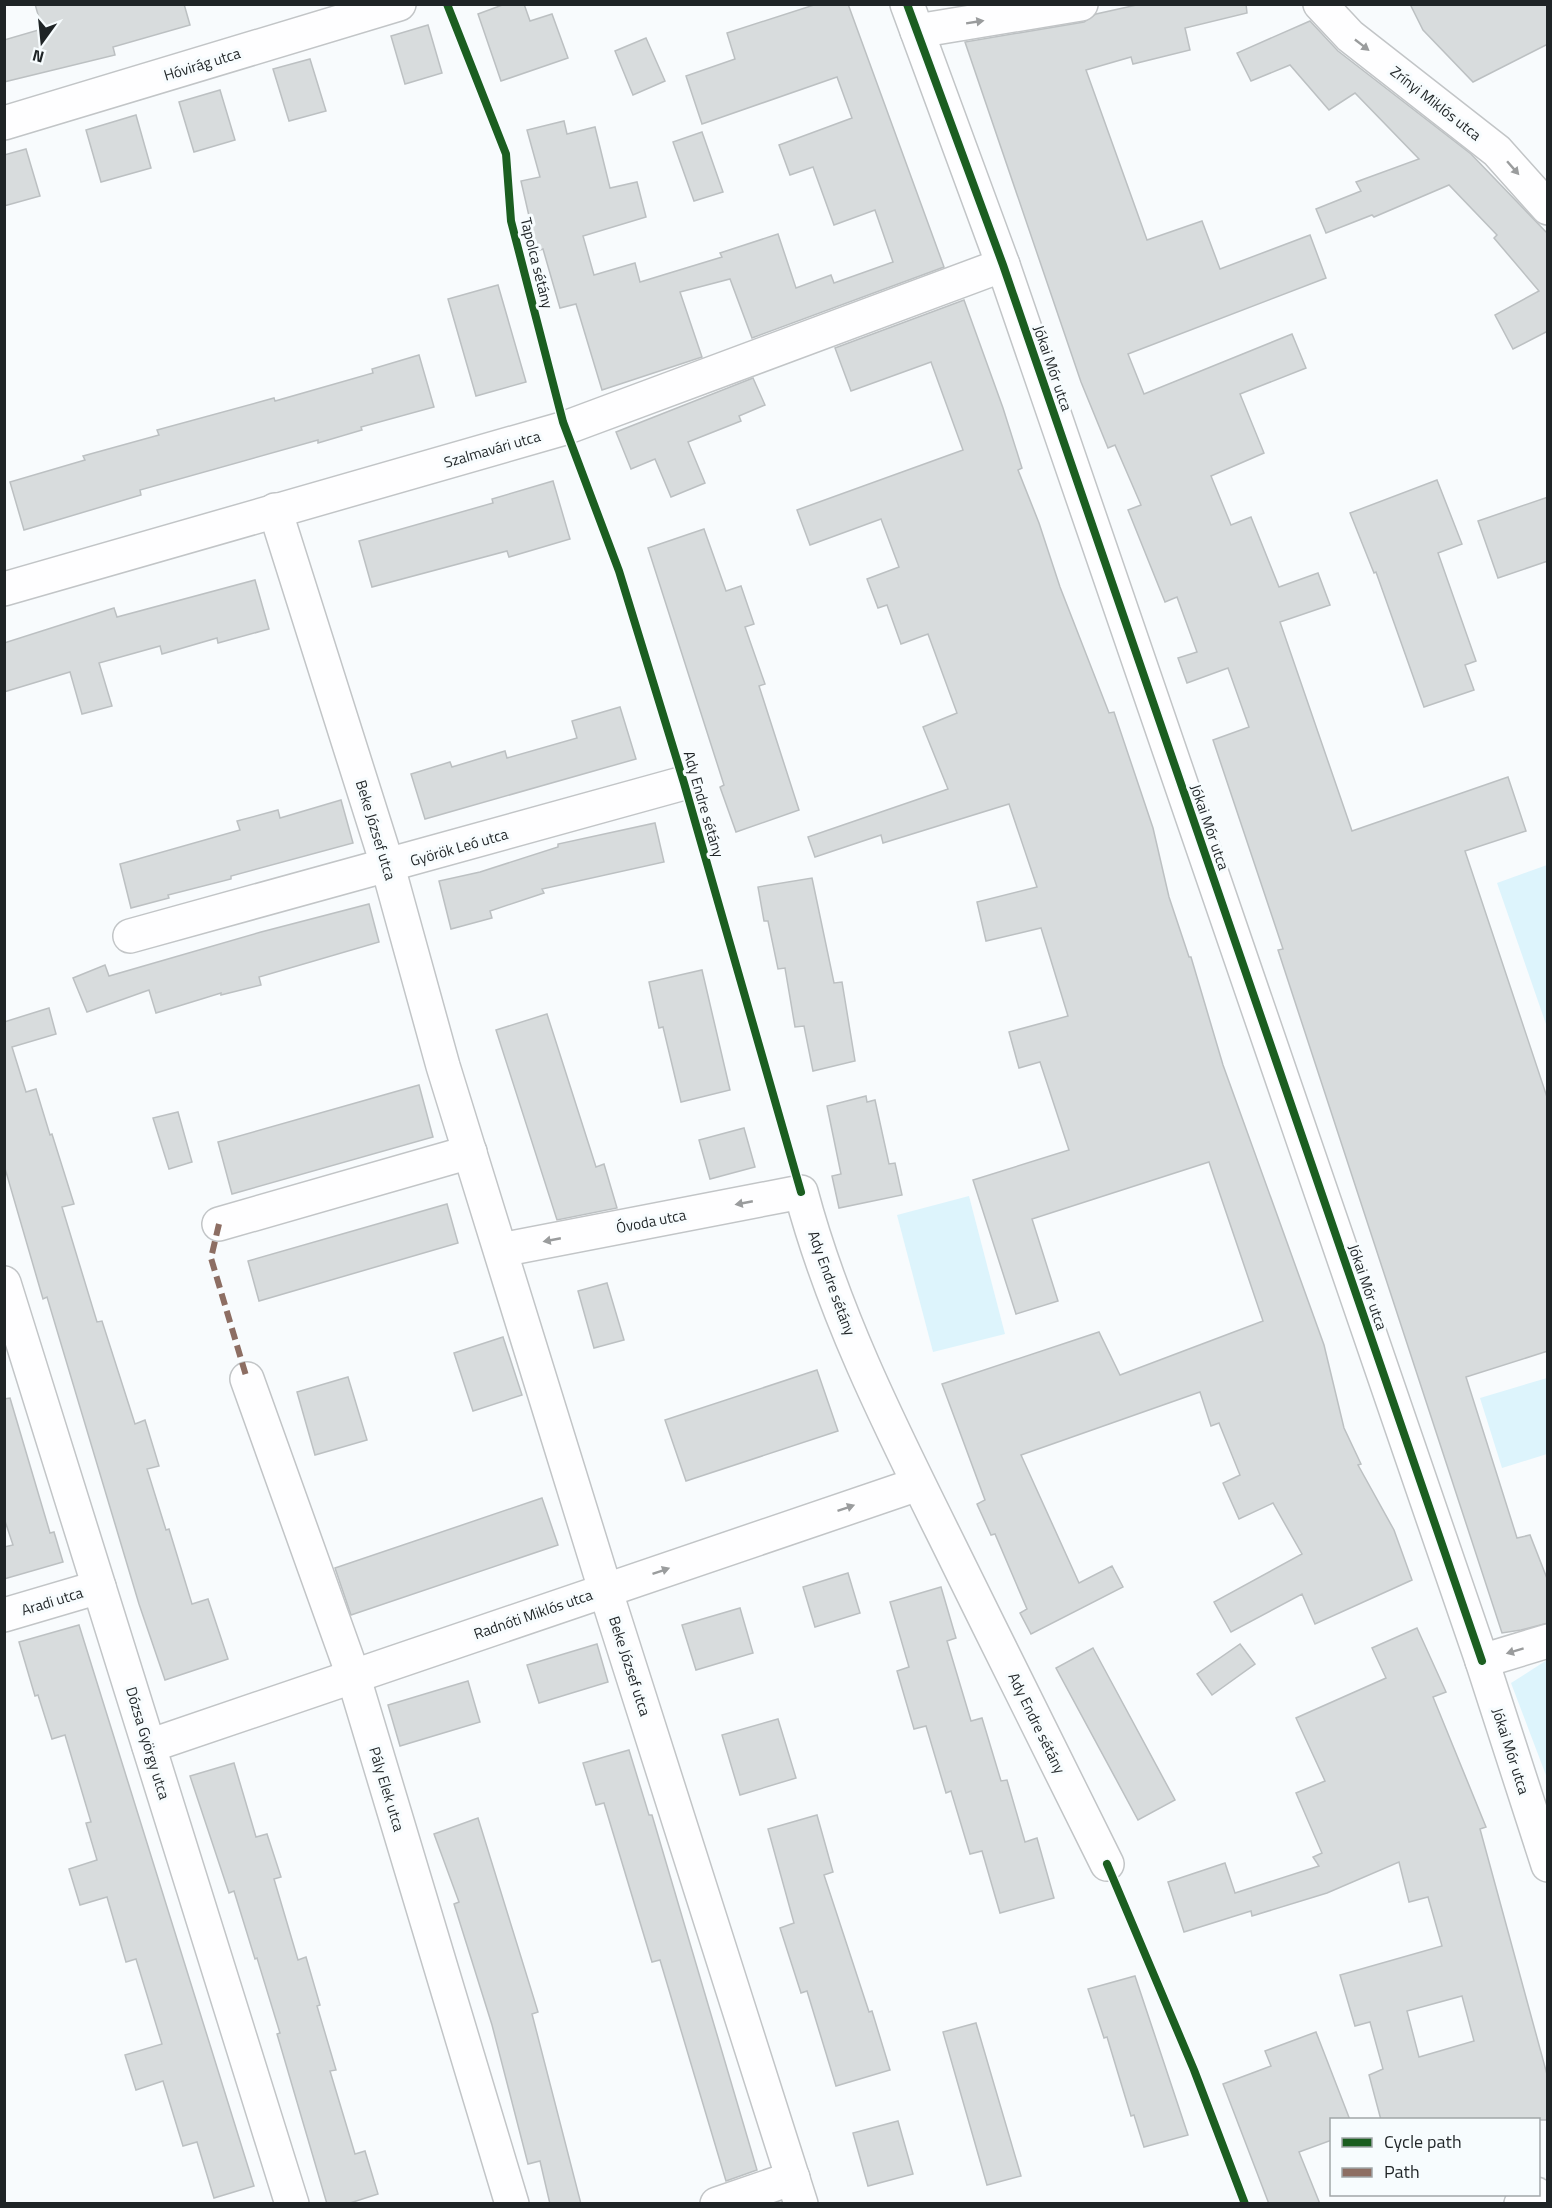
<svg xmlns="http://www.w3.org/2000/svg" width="1552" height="2208" font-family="'Titillium Web',sans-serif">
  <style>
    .green { fill: #ddf4fc }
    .building { fill: #d8dcdd; stroke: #bcc0c2; stroke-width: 1.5; fill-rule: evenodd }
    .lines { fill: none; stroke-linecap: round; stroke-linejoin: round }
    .minor-casing { stroke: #c2c5c7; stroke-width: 36 }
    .minor { stroke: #fefeff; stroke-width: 33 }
    .quiet { stroke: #8d6e63; stroke-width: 6; stroke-dasharray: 12 6; stroke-linecap: butt }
    .cycleway-casing { stroke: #f7fcfe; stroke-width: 11 }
    .cycleway { stroke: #1b5e20; stroke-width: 8 }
    .oneway { fill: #9a9c9d }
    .labels { text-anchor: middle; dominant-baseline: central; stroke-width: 6; stroke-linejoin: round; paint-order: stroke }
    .street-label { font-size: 15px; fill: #1f2426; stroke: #f7fcfe }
  </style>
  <rect width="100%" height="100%" fill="#f8fbfd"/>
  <g class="green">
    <polygon points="1547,865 1548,865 1547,1027 1497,883"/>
    <polygon points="969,1196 1005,1334 933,1352 897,1215"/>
    <polygon points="1547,1378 1547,1454 1502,1468 1480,1398"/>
    <polygon points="1547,1660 1547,1778 1511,1683"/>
  </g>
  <g class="building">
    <polygon points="35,4 184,4 190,25 113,47 115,55 4,82 4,40 42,29"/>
    <polygon points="505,4 524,4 530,21 552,14 568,58 501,81 478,14"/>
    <polygon points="817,4 848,4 944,267 752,338 730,279 680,292 702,357 602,390 576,304 560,308 543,249 537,251 521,181 540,177 527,130 564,121 567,134 595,127 610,188 637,182 646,217 583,236 594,275 635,263 640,282 722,257 720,253 778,234 796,288 831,275 834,283 893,262 875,210 834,225 813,167 790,175 779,145 852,118 837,77 702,124 686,76 735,59 727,33"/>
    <polygon points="1141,4 1246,4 1247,13 1185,28 1190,50 1133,64 1131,57 1086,70 1147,240 1202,221 1220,269 1310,235 1326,278 1128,354 1144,394 1292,334 1306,368 1240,394 1264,453 1211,476 1231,525 1251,517 1279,587 1318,573 1330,605 1280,622 1352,831 1508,777 1526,831 1465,851 1548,1100 1548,1351 1466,1377 1517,1538 1530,1535 1548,1581 1548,1623 1521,1630 1502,1633 1278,950 1283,949 1213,740 1249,727 1228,668 1187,683 1178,658 1197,652 1177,597 1165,602 1128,510 1141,505 1115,445 1108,448 1081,382 965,42 1084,22 1096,14"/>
    <polygon points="1410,4 1548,4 1548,44 1473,82 1423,30"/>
    <polygon points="1310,21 1338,51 1471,154 1548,234 1548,331 1513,349 1495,315 1539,291 1494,238 1497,235 1449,185 1374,217 1372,215 1326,233 1316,209 1361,191 1356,182 1419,159 1355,93 1329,110 1290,65 1251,81 1237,53"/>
    <polygon points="428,25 442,73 405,84 391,36"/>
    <polygon points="646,38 665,81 633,95 615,51"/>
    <polygon points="310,59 326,111 289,121 273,69"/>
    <polygon points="220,90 235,140 194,152 179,102"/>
    <polygon points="136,115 151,168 101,182 86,130"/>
    <polygon points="702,132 723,192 694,201 673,142"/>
    <polygon points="26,149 40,196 4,206 4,155"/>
    <polygon points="498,285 526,382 476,396 448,299"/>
    <polygon points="964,300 1003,408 1022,468 1018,470 1039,523 1060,587 1109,713 1114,712 1153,828 1169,897 1189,957 1191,957 1223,1065 1324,1345 1344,1428 1361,1464 1358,1465 1394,1530 1412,1580 1315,1624 1302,1594 1231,1632 1214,1602 1302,1554 1273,1503 1239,1519 1223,1483 1240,1475 1219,1423 1211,1426 1200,1392 1021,1455 1079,1583 1112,1566 1123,1587 1031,1634 1020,1613 1027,1609 995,1534 991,1535 977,1504 985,1500 942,1384 1099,1332 1120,1375 1263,1321 1209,1162 1032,1219 1058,1301 1016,1314 973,1180 1069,1150 1040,1062 1019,1068 1009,1032 1068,1016 1041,928 986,941 977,902 1037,887 1009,804 883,843 881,835 815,857 808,837 948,789 923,727 957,713 928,634 901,644 887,605 878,608 867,579 899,567 881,519 810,545 797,510 963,450 931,362 851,391 835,348"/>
    <polygon points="419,355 434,407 361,427 362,430 318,443 318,440 140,490 141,495 24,530 10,482 85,460 83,456 159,435 157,430 274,398 275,401 373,373 372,369"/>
    <polygon points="753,378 765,405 739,416 741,421 688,442 705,483 671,497 655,459 631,469 616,432"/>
    <polygon points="1437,480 1462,544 1438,553 1476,661 1465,665 1474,690 1424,707 1376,572 1374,573 1350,513"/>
    <polygon points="553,481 570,539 509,557 507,551 372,587 359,541 493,503 492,499"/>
    <polygon points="1548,497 1548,561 1498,578 1478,521"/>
    <polygon points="704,529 726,591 741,586 754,624 745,627 765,684 759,686 799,810 736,832 720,787 724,785 648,548"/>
    <polygon points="255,580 269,629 218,643 217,638 162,654 160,646 99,663 112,706 82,714 70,672 4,692 4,643 114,608 117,617"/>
    <polygon points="620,707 636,759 425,819 411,774 450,762 452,767 505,751 507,758 577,738 572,721"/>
    <polygon points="341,800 353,843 231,876 231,879 168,895 169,898 131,908 120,864 240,830 237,821 278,810 280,818"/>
    <polygon points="655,823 664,862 542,889 544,893 490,911 492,918 451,929 439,881 480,872 558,847 558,844"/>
    <polygon points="812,878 834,983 842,982 855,1061 813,1071 804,1026 795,1027 785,968 778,969 768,921 764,921 758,887"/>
    <polygon points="369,904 379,942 259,977 261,985 221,995 221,993 156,1013 149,990 87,1012 73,978 105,965 109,976 261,932"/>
    <polygon points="702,970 730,1090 681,1102 663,1027 659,1028 649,982"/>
    <polygon points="49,1008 56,1034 12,1047 26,1092 36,1089 50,1135 52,1134 74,1204 62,1207 97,1322 102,1321 135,1424 145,1420 159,1466 147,1469 166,1530 169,1529 192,1604 208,1599 228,1659 165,1680 139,1604 47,1297 43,1299 4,1165 4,1022"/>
    <polygon points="547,1014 596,1167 604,1164 617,1208 557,1220 496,1030"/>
    <polygon points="419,1085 433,1137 232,1194 218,1142"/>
    <polygon points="866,1096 867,1102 875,1100 889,1164 895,1163 902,1195 839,1208 832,1176 841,1174 827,1106"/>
    <polygon points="178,1112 192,1162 169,1169 153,1118"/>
    <polygon points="744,1128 755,1167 710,1179 699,1140"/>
    <polygon points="447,1204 458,1243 259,1301 248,1261"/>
    <polygon points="607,1283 624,1340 594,1348 578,1291"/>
    <polygon points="503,1337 522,1395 473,1411 454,1353"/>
    <polygon points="817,1370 838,1431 686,1481 665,1420"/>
    <polygon points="348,1377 367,1440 315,1455 297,1392"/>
    <polygon points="10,1398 50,1533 54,1532 63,1562 4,1579 4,1547 13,1545 4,1518 4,1399"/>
    <polygon points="542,1498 558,1545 351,1615 335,1568"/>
    <polygon points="848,1573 860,1613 815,1627 803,1587"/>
    <polygon points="941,1587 956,1638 947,1641 971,1721 982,1718 1001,1781 1007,1780 1025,1842 1037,1838 1054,1898 1000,1913 982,1851 970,1854 951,1791 946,1793 926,1726 914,1729 897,1671 909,1667 890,1602"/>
    <polygon points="740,1608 753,1653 696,1670 682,1625"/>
    <polygon points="79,1625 254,2186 214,2198 197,2142 183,2146 163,2081 136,2090 125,2055 162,2044 136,1959 126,1962 107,1897 80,1905 69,1869 97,1860 86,1823 91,1822 65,1735 52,1739 38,1695 35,1696 19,1642"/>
    <path d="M1417,1628l29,64 -13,5 53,130 -6,2 68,249v42h-167l-12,-45 14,-6 -13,-47 -15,4 -15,-51 102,-29 -14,-49 -19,5 -10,-40 -72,31 -75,23 -1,-5 -67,21 -16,-50 57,-19 10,30 84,-27 -6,-9 9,-4 -26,-60 29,-12 -29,-63 90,-40 -14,-30zM1462,1996l12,45 -55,16 -12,-46z"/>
    <polygon points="597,1644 608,1682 539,1703 527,1665"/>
    <polygon points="1240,1644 1255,1664 1212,1695 1197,1674"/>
    <polygon points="1093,1648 1175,1800 1138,1820 1056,1668"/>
    <polygon points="468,1681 480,1722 400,1746 388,1705"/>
    <polygon points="778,1719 796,1778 740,1795 722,1735"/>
    <polygon points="629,1750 649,1815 652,1815 757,2170 726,2181 660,1960 652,1962 604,1803 596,1805 583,1763"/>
    <polygon points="234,1763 256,1837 267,1834 281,1877 274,1879 298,1960 306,1957 320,2005 317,2006 336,2070 330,2071 355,2154 365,2151 378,2194 347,2204 327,2204 277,2034 280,2033 257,1958 255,1959 234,1891 229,1893 190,1776"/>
    <polygon points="817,1815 833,1872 824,1875 869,2012 872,2011 890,2070 836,2086 807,1991 801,1993 780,1928 794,1923 768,1829"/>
    <polygon points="478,1818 538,2012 532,2014 581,2204 550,2204 540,2161 528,2164 492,2025 454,1904 459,1902 434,1834"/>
    <polygon points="1135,1976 1188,2135 1144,2147 1134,2115 1131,2116 1107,2037 1104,2038 1088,1989"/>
    <polygon points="976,2023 1021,2176 987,2185 943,2032"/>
    <polygon points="1316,2032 1350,2120 1332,2120 1332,2140 1299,2152 1320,2204 1269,2204 1223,2084 1271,2066 1265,2051"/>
    <polygon points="898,2121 913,2174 868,2186 853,2133"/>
  </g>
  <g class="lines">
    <g class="minor-casing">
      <g id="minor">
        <polyline points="907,4 1003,265 1482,1661 1548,1865"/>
        <polyline points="1320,4 1350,36 1497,151 1548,208"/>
        <polyline points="917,31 1081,4"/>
        <polyline points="4,123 399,4"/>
        <polyline points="275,510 388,867 443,1066 605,1589 801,2204"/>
        <polyline points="4,589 565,428 1003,265"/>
        <polyline points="130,936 684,783"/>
        <polyline points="219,1224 470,1152"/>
        <path d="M501,1250l300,-58c33,124 92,240 149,355 52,106 105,212 157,317"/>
        <polyline points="4,1283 292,2204"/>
        <polyline points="247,1379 353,1675 512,2204"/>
        <polyline points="4,1615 99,1587"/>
        <polyline points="1482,1661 1548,1641"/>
        <polyline points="149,1746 918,1484"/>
        <polyline points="717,2204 793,2178"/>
        <polyline points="1521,2204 1536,2194"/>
      </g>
    </g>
    <use href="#minor" class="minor"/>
    <polyline class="quiet" points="219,1224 211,1258 247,1379"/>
    <g class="cycleway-casing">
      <g id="cycleway">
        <polyline points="447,4 506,154 511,221 563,422 619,571 684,783 801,1192"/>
        <polyline points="907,4 1003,265 1482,1661"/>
        <polyline points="1107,1864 1194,2070 1245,2204"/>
      </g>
    </g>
    <use href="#cycleway" class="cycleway"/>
  </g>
  <defs><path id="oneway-solid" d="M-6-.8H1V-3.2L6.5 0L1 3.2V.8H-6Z" transform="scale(1.5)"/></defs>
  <g class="oneway">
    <use href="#oneway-solid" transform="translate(975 22) rotate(-9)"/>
    <use href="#oneway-solid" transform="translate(1362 45) rotate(38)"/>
    <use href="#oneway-solid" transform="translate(1513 168) rotate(49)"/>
    <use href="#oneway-solid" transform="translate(744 1203) rotate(169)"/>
    <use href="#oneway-solid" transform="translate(552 1240) rotate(169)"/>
    <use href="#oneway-solid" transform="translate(846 1508) rotate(-19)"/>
    <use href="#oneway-solid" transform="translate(661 1571) rotate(-19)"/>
    <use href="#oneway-solid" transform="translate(1515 1651) rotate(163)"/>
  </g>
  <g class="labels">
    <g class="street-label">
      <text transform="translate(202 64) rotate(-17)">Hóvirág utca</text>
      <text transform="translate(1436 103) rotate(38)">Zrínyi Miklós utca</text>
      <text transform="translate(537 263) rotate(76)">Tapolca sétány</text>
      <text transform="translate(1053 368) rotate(71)">Jókai Mór utca</text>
      <text transform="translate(492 449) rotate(-16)">Szalmavári utca</text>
      <text transform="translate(704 804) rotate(74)">Ady Endre sétány</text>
      <text transform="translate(1210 827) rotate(71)">Jókai Mór utca</text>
      <text transform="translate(376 830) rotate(73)">Beke József utca</text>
      <text transform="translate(459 847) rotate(-16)">Györök Leó utca</text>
      <text transform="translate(651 1221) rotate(-11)">Óvoda utca</text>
      <text transform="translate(832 1283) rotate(70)">Ady Endre sétány</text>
      <text transform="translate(1368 1287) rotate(71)">Jókai Mór utca</text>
      <text transform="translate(52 1601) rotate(-17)">Aradi utca</text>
      <text transform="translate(533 1614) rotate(-19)">Radnóti Miklós utca</text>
      <text transform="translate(630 1666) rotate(72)">Beke József utca</text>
      <text transform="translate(1037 1723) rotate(64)">Ady Endre sétány</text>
      <text transform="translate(148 1743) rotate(73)">Dózsa György utca</text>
      <text transform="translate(1511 1751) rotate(72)">Jókai Mór utca</text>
      <text transform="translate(387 1789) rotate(73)">Pály Elek utca</text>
    </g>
  </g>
  <rect width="1552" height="2208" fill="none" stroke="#1f2426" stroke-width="12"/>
  <rect x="1330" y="2118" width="210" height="78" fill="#f7fcfe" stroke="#a1a6a8" stroke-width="1.5"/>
  <rect x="1342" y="2138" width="30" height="9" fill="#1b5e20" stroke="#a1a6a8" stroke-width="1.5"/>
  <text x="1384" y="2148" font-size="18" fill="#1f2426">Cycle path</text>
  <rect x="1342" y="2168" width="30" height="9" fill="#8d6e63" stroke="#a1a6a8" stroke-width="1.5"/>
  <text x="1384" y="2178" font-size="18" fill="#1f2426">Path</text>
  <g transform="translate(42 42) rotate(195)" stroke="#f7fcfe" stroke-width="4.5" paint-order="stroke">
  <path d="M0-4.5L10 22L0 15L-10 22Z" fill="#1f2426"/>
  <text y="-9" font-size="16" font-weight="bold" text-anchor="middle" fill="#1f2426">N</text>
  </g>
</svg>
